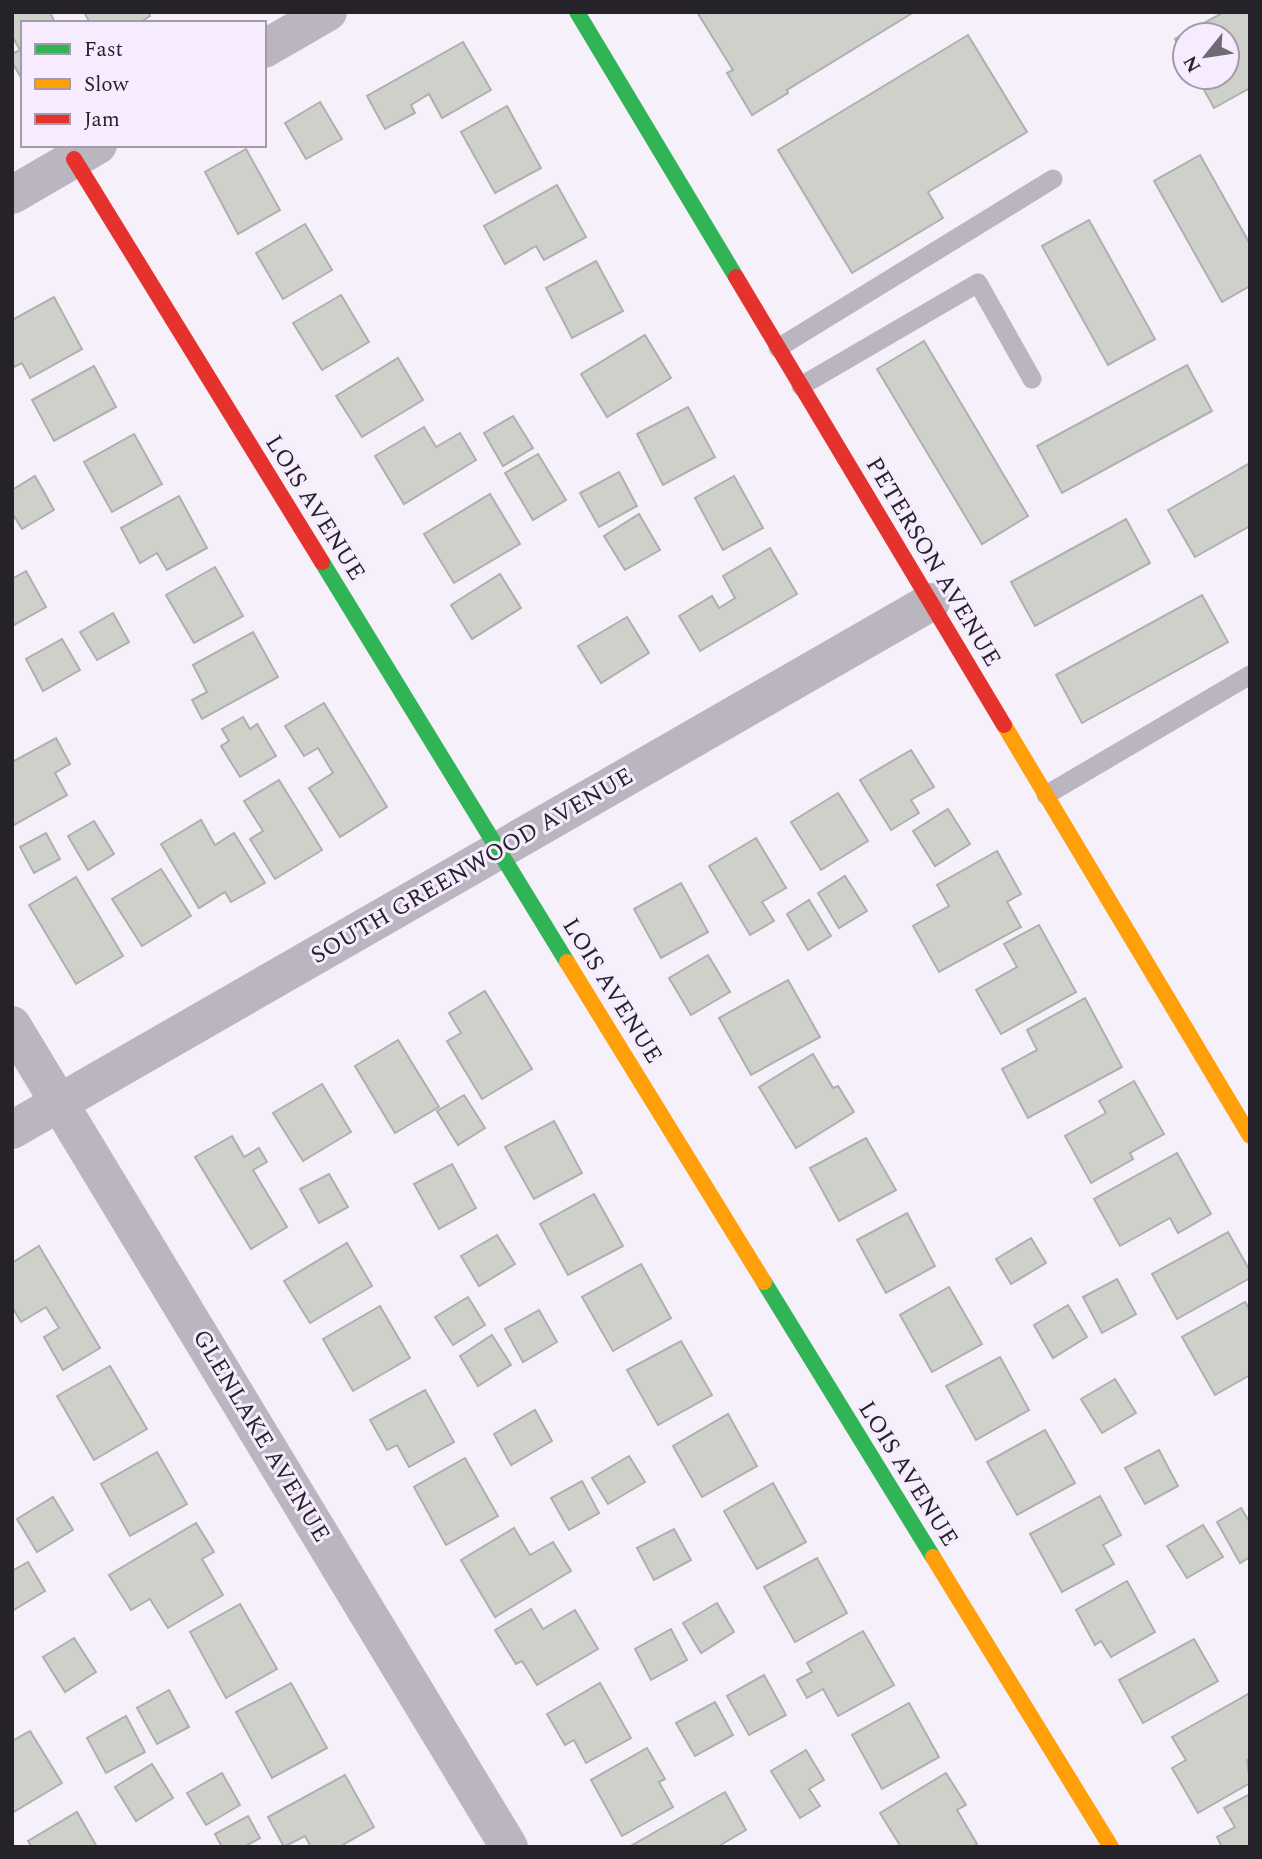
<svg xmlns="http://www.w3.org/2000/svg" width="1262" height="1859" font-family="Spectral,serif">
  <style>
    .building { fill: #ced1ca; stroke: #b0afb0; stroke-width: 2 }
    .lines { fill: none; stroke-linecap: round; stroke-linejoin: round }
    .lane { stroke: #bab5be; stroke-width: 19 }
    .street { stroke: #bab5be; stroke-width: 38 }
    .fast { stroke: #30b455; stroke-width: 16 }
    .slow { stroke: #ff9f0a; stroke-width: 16 }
    .jam { stroke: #e5322d; stroke-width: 16 }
    .labels { text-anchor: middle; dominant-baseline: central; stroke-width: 6; stroke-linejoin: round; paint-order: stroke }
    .street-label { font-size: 24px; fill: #262229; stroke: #f6ebff }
  </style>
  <rect width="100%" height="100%" fill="#f5f0fa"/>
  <g class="building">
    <polygon points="12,12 50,12 55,23 23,23 23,81 12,62 12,54 20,50 12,36"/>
    <polygon points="84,12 148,12 150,16 139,23 90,23"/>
    <polygon points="697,12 914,12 787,90 788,93 752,115 727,73 733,70"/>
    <polygon points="1224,12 1250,12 1250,88 1214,108 1197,77 1227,77 1227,35 1185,35 1185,56 1175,39"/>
    <polygon points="968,35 1027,132 928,192 943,218 852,273 778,150"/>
    <polygon points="463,42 491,90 442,118 429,94 411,105 415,113 385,129 367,96"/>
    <polygon points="320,102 342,139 306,159 285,123"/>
    <polygon points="507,106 541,168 495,193 461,132"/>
    <polygon points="246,149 280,210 238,234 205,172"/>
    <polygon points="1200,155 1250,244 1250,286 1222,302 1154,181"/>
    <polygon points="557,185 586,237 544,260 536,246 505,264 484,226"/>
    <polygon points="1089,220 1155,339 1108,365 1042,246"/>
    <polygon points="305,224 332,270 283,299 256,253"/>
    <polygon points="596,261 623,311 572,338 546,288"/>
    <polygon points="341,295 369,342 322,370 293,323"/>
    <polygon points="54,297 82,349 30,378 22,363 12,368 12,320"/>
    <polygon points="645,335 671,378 607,417 581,374"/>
    <polygon points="924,341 1028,516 982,544 877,369"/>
    <polygon points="398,358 423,400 362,437 336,396"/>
    <polygon points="1187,365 1212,411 1062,493 1037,446"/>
    <polygon points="94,366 116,407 54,441 32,400"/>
    <polygon points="688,407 715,457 663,485 637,434"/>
    <polygon points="513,416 533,448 503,466 484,433"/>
    <polygon points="424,427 436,447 460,433 476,460 404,504 375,456"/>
    <polygon points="134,434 162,484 112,512 84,462"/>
    <polygon points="538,454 566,500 533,520 505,473"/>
    <polygon points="1250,463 1250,526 1195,557 1168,510"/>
    <polygon points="619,472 637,506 599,527 580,493"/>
    <polygon points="35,476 54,510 22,529 12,513 12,490"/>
    <polygon points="734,476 763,528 723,550 695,498"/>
    <polygon points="490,494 520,544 454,583 424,534"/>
    <polygon points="179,496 207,548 167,570 157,553 140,563 121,528"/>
    <polygon points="639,514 660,550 625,570 604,536"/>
    <polygon points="1126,519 1150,563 1035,626 1011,582"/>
    <polygon points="770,548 797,594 700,651 679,616 712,596 719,608 735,598 723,576"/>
    <polygon points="215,567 243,616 194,643 166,595"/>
    <polygon points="26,571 46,607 12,626 12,579"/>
    <polygon points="500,574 521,608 472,639 451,605"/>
    <polygon points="1202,595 1228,642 1082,723 1056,675"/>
    <polygon points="113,613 129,642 97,660 80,632"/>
    <polygon points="627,617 649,653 601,683 578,646"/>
    <polygon points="253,632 278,677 202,719 192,700 207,692 193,665"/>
    <polygon points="62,639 80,670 43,691 26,659"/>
    <polygon points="324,703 387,807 340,837 309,788 333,773 318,748 304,756 285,726"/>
    <polygon points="243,717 250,729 257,724 276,756 240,777 221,746 229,741 222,729"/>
    <polygon points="56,738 70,764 55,773 67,795 12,826 12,762"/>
    <polygon points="911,750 934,787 911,800 919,813 891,830 860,780"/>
    <polygon points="279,780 322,850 275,879 250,839 263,831 244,801"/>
    <polygon points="838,793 868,841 821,870 791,822"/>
    <polygon points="948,809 970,844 935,866 913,831"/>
    <polygon points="201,820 215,845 234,833 265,883 231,902 225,892 199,908 161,844"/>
    <polygon points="94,821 114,854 88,870 68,836"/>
    <polygon points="46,833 60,859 34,873 20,847"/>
    <polygon points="756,838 786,888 762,902 774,921 750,935 709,866"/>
    <polygon points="997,851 1021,894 1007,902 1021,927 939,972 913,926 949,906 937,885"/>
    <polygon points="161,869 191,916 142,946 112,899"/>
    <polygon points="845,876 867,911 839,928 818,893"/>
    <polygon points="76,877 123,956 76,984 29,905"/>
    <polygon points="681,883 708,932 661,958 634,909"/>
    <polygon points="809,900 831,936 808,950 787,914"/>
    <polygon points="1039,925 1076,992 1001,1034 976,990 1017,967 1004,944"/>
    <polygon points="708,955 730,992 691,1015 669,978"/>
    <polygon points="788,980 820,1037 751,1075 719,1018"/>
    <polygon points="485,991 532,1069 482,1099 447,1041 461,1033 449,1013"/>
    <polygon points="1085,998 1122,1067 1028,1118 1002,1069 1037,1050 1027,1030"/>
    <polygon points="398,1040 439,1107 395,1133 355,1066"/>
    <polygon points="813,1054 833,1088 838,1086 854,1112 796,1148 759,1087"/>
    <polygon points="1134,1081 1164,1134 1130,1153 1133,1159 1091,1183 1065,1136 1106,1113 1099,1101"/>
    <polygon points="322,1084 351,1132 303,1161 273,1113"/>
    <polygon points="464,1095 485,1128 458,1145 437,1111"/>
    <polygon points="554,1121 582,1173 534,1199 505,1147"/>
    <polygon points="232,1136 244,1157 259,1148 267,1162 253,1170 287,1227 251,1249 195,1157"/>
    <polygon points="866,1138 896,1190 839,1221 810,1168"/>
    <polygon points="1177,1153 1211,1214 1178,1233 1170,1218 1120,1246 1094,1199"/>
    <polygon points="452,1164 476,1208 439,1229 414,1184"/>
    <polygon points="329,1174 348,1207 319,1223 300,1189"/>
    <polygon points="594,1194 623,1246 568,1275 540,1224"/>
    <polygon points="907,1213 935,1266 886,1293 857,1240"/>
    <polygon points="1228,1232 1250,1271 1250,1278 1177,1319 1152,1274"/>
    <polygon points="497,1235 515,1264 479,1286 461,1256"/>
    <polygon points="1031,1238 1046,1263 1011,1284 996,1259"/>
    <polygon points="347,1243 372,1286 310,1323 284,1281"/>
    <polygon points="39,1246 100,1348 63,1370 44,1337 59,1328 46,1307 21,1322 12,1307 12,1263"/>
    <polygon points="641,1264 671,1318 613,1351 582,1297"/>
    <polygon points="1117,1279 1136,1314 1102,1333 1083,1297"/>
    <polygon points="949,1287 982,1344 932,1372 900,1315"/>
    <polygon points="468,1297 485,1325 453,1345 435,1317"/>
    <polygon points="1245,1302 1250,1310 1250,1375 1215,1395 1182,1337"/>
    <polygon points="1068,1305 1087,1337 1053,1358 1034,1325"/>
    <polygon points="380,1306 410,1358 353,1391 323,1339"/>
    <polygon points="539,1310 557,1342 523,1362 505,1329"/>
    <polygon points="492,1335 511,1365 478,1386 460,1356"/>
    <polygon points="681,1341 712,1395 658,1425 627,1370"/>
    <polygon points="1000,1357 1029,1410 976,1440 946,1386"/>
    <polygon points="110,1366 147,1429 94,1460 57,1396"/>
    <polygon points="1115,1379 1136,1413 1102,1433 1081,1399"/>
    <polygon points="425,1390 454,1442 409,1467 397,1445 387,1450 370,1420"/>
    <polygon points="535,1410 552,1441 511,1465 494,1434"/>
    <polygon points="728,1414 757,1466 702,1497 673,1446"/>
    <polygon points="1045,1430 1075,1483 1017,1515 987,1462"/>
    <polygon points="1159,1450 1178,1486 1145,1504 1125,1468"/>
    <polygon points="157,1452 187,1504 130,1536 101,1484"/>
    <polygon points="629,1456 645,1482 608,1504 592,1478"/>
    <polygon points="465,1458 498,1516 446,1545 414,1487"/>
    <polygon points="582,1481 599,1513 569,1530 551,1498"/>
    <polygon points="773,1483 806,1542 757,1569 724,1511"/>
    <polygon points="1100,1496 1121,1535 1103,1545 1114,1564 1062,1592 1030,1534"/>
    <polygon points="53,1497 73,1530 37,1552 17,1519"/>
    <polygon points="1241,1508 1250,1523 1250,1557 1240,1563 1217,1522"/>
    <polygon points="196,1523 214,1552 202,1559 223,1595 168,1628 150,1599 131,1610 109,1575"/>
    <polygon points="1203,1525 1223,1557 1187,1578 1167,1546"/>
    <polygon points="514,1528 530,1555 553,1542 571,1571 495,1617 461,1560"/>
    <polygon points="674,1529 691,1560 654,1580 637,1548"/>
    <polygon points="817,1558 847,1613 795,1642 764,1587"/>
    <polygon points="28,1562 45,1591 12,1611 12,1571"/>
    <polygon points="1127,1581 1155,1632 1111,1657 1101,1641 1095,1645 1076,1610"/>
    <polygon points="717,1603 734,1632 701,1653 683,1623"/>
    <polygon points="240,1604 277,1669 226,1698 190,1632"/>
    <polygon points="531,1609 543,1629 575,1610 598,1649 537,1685 522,1661 516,1664 495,1630"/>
    <polygon points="671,1629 687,1660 651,1680 635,1649"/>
    <polygon points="863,1631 894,1685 838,1716 823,1689 807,1698 797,1680 812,1672 807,1663"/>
    <polygon points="74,1638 96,1672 65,1692 43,1657"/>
    <polygon points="1194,1639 1218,1681 1143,1723 1119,1680"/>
    <polygon points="764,1675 786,1715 749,1735 727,1696"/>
    <polygon points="291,1683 327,1748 272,1778 236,1712"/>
    <polygon points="600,1683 631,1738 586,1763 574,1740 565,1745 547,1714"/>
    <polygon points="169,1690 189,1727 157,1744 137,1708"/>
    <polygon points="1250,1693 1250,1758 1247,1760 1250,1783 1198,1813 1172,1768 1186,1760 1172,1737"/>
    <polygon points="715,1702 733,1735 695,1756 676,1723"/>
    <polygon points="909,1703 939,1757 882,1789 852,1735"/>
    <polygon points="126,1716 145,1752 106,1773 87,1738"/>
    <polygon points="30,1731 62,1783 12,1813 12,1741"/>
    <polygon points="647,1748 665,1779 659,1782 673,1807 622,1836 591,1780"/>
    <polygon points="806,1750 824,1780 809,1789 820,1806 800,1818 771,1771"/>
    <polygon points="152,1764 173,1798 136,1821 115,1787"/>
    <polygon points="222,1773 240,1805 206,1825 187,1793"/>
    <polygon points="946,1773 966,1805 957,1810 977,1844 972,1847 901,1847 880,1813"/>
    <polygon points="345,1775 374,1827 339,1847 311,1847 305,1836 284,1847 268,1817"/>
    <polygon points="725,1792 746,1830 717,1847 629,1847"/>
    <polygon points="1250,1794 1250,1847 1222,1847 1217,1837 1235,1827 1224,1808"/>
    <polygon points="77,1812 97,1847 32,1847 28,1841"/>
    <polygon points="248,1816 260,1838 244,1847 222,1847 215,1834"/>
  </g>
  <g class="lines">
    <g class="lane">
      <polyline points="778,348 1053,179"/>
      <polyline points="801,386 978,283 1032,379"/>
      <polyline points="1046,795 1250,675"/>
    </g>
    <g class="street">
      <polyline points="264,49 328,12"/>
      <polyline points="12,195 98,145"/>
      <polyline points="12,1025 509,1847"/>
      <polyline points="12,1130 931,602"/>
    </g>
    <g class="fast">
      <polyline points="577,12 736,277"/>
      <polyline points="322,562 567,962"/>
      <polyline points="764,1282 933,1557"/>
    </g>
    <g class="slow">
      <polyline points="1004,725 1250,1136"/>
      <polyline points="567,962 764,1282"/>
      <polyline points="933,1557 1111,1847"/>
    </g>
    <g class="jam">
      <polyline points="74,159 322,562"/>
      <polyline points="736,277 1004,725"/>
    </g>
  </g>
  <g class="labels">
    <g class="street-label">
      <text transform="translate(315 508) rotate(58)">LOIS AVENUE</text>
      <text transform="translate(933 562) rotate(59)">PETERSON AVENUE</text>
      <text transform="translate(472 866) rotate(-30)">SOUTH GREENWOOD AVENUE</text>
      <text transform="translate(612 991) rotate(58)">LOIS AVENUE</text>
      <text transform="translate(261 1436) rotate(59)">GLENLAKE AVENUE</text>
      <text transform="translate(908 1474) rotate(58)">LOIS AVENUE</text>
    </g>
  </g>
  <rect width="1262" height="1859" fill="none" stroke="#262229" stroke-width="28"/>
  <rect x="21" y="21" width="245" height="126" fill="#f6ebff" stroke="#a39ba9" stroke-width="2"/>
  <rect x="35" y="44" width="35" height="10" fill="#30b455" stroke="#a39ba9" stroke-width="2"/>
  <text x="84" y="56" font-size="21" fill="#262229">Fast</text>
  <rect x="35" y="79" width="35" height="10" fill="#ff9f0a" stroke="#a39ba9" stroke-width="2"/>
  <text x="84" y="91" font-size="21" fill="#262229">Slow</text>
  <rect x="35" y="114" width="35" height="10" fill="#e5322d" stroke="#a39ba9" stroke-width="2"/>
  <text x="84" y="126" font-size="21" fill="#262229">Jam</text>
  <g transform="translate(1206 56) rotate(240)"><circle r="33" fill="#f6ebff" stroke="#a39ba9" stroke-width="2"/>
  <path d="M0-5L12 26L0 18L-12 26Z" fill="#6e6a72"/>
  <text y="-10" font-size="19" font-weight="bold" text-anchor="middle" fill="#262229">N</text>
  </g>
</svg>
